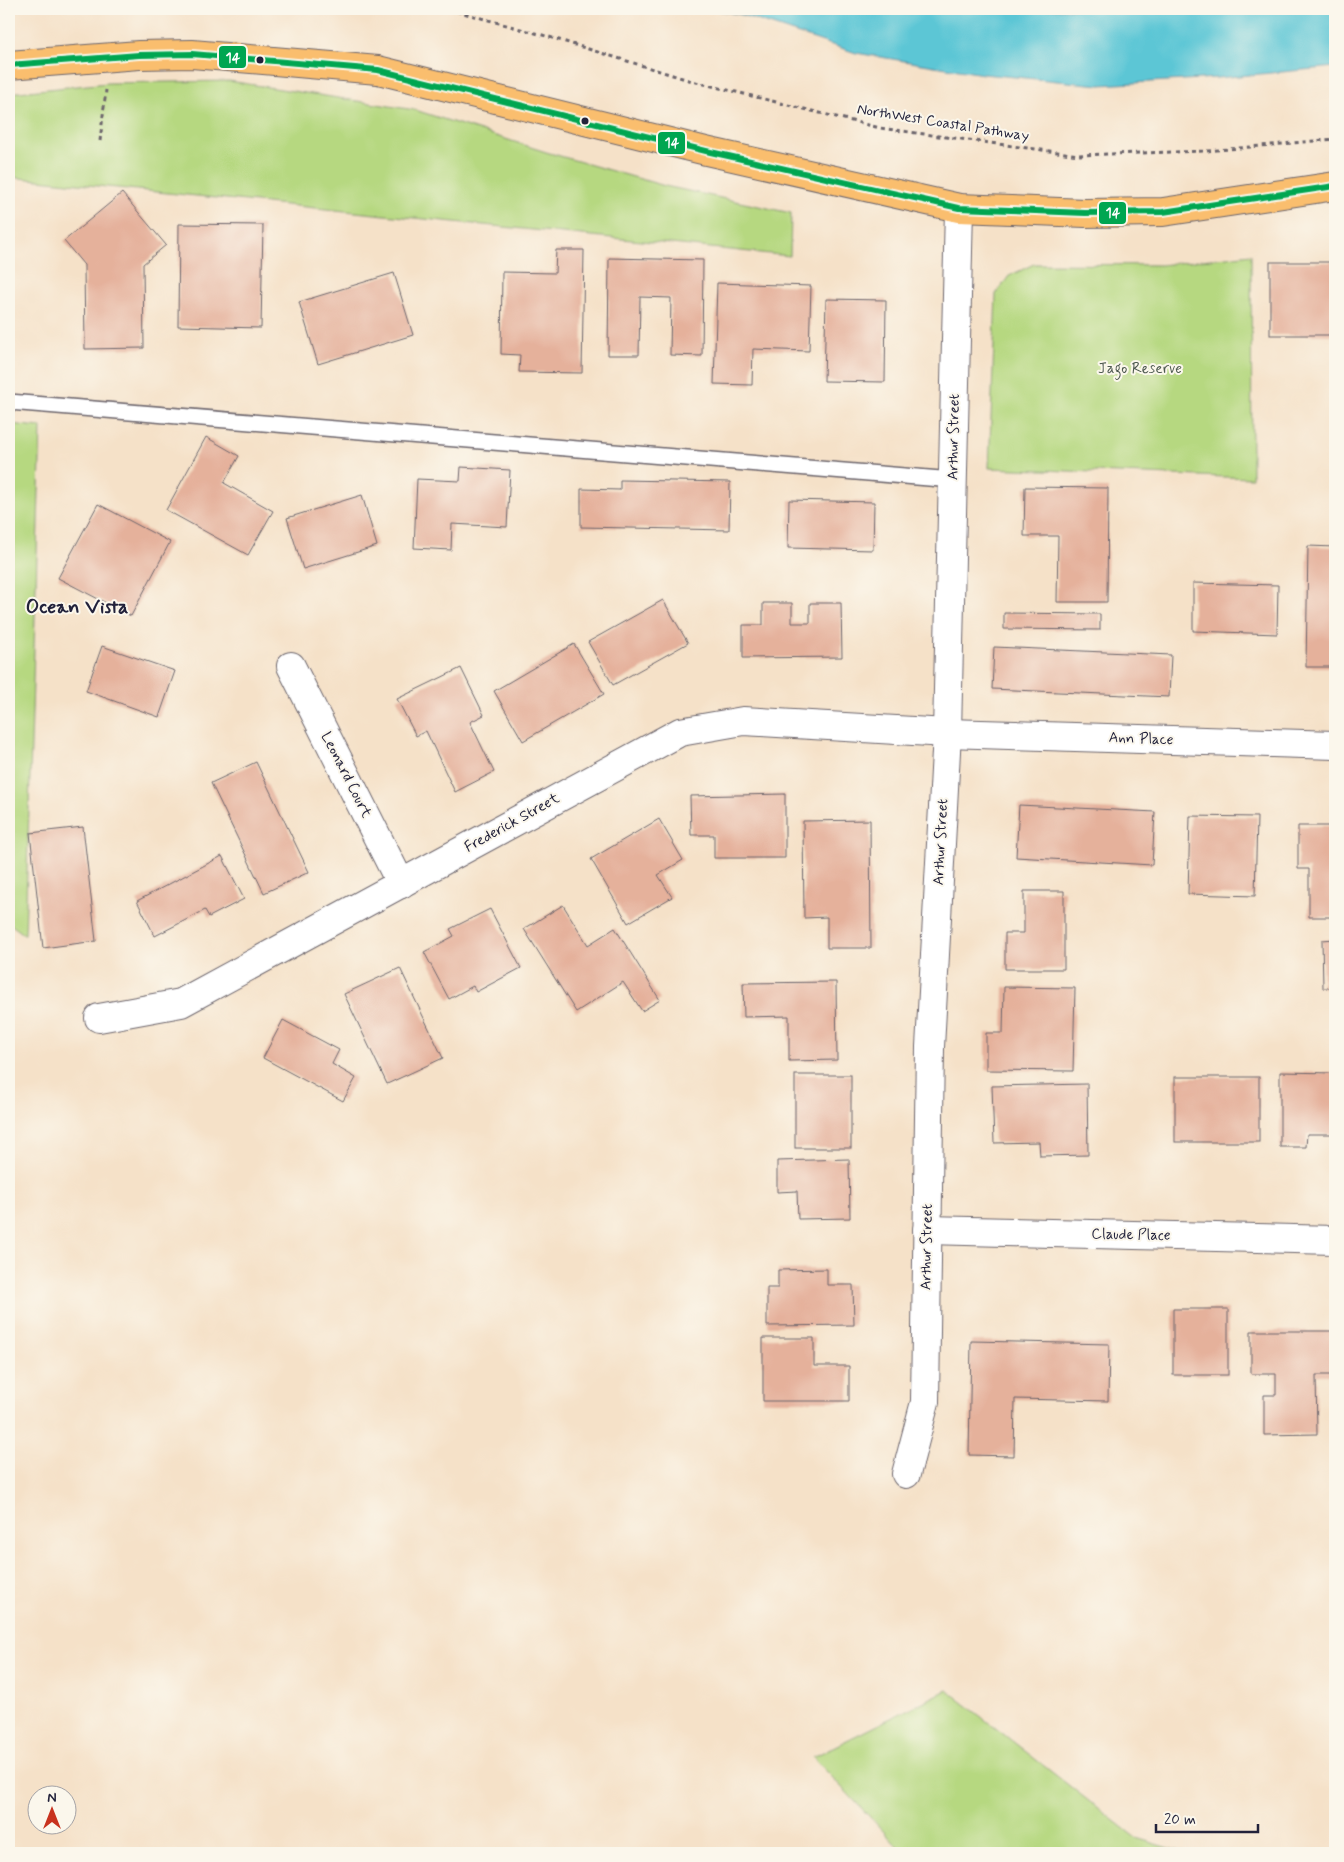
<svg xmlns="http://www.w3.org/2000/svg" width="1344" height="1862" font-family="Mynerve,sans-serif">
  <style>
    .green { fill: #b6d880; stroke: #6c7d5e }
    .water { fill: #5bc6d5; stroke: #3e7488 }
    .building { fill: #e5b19b }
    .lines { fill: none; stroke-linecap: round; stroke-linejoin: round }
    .service-casing { stroke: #6c656c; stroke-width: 18 }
    .minor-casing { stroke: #6c656c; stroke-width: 30 }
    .trunk-casing { stroke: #6c656c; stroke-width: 30 }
    .path { stroke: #6c656c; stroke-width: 3; stroke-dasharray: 4 4; stroke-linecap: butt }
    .service { stroke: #fff; stroke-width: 15 }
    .minor { stroke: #fff; stroke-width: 28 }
    .trunk { stroke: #fabe6e; stroke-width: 28 }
    .bus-1-casing { stroke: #fbf7ec; stroke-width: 10 }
    .bus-1 { stroke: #00a651; stroke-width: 6 }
    .bus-dot { fill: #22223b; stroke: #fbf7ec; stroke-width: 2 }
    .labels { text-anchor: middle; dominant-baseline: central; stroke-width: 4; stroke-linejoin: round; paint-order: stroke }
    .street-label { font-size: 15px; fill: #22223b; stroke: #fbf7ec }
    .park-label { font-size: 15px; fill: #4e5950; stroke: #fbf7ec }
    .district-label { font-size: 20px; font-weight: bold; fill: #22223b; stroke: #fbf7ec }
    .line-badge { stroke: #fbf7ec; stroke-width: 2 }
    .badge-label { font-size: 14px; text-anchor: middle; font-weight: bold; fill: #fff }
  </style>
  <rect width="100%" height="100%" fill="#fbf7ec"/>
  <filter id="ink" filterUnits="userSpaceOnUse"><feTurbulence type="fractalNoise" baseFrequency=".02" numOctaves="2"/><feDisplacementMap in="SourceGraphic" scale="10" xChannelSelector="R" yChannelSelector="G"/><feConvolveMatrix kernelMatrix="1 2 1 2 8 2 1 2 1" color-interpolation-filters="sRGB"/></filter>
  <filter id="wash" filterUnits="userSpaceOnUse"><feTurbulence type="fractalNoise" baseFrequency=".0096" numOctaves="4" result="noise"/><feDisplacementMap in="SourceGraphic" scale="20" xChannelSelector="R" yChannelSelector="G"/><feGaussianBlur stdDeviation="1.12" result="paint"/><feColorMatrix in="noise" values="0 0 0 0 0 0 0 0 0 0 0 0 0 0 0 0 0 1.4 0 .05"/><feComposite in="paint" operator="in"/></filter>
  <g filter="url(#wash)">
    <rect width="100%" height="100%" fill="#f5e1c8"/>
    <g class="green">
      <polygon points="229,81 415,110 546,152 665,186 791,213 790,256 9,177 9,93 107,83"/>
      <polygon points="1251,254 1252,478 989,468 996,294 1009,276 1034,264 1161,265"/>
      <polygon points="9,424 41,427 25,935 9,923"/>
      <polygon points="947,1690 1136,1838 1186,1853 904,1853 813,1757"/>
    </g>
    <polygon class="water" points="711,9 1335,9 1335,67 1217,78 1100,85 983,74 856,53 742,15"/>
    <g id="blocks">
      <g class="building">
        <polygon points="122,193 166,245 143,264 144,348 85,349 84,265 64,241"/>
        <polygon points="179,224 263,225 261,328 178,326"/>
        <polygon points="556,250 584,250 582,373 519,372 520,355 501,354 502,272 555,273"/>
        <polygon points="609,258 703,260 702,356 670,355 671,298 640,297 639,355 608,355"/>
        <rect x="1270" y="262" width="65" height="73"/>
        <polygon points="394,273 413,335 318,364 299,302"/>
        <polygon points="717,283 811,286 809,351 753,349 752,385 714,384"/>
        <polygon points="826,299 886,300 885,382 824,381"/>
        <polygon points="206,437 239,456 224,483 273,511 248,555 166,510"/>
        <polygon points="461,467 510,470 507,527 452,524 451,550 414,548 417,479 460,481"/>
        <polygon points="620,480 730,482 729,530 581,527 581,489 620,490"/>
        <polygon points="1025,487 1108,488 1107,602 1057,602 1058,536 1024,536"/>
        <polygon points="362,495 377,546 303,569 287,518"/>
        <polygon points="789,500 874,502 873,550 788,548"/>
        <polygon points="98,504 170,542 131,616 58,578"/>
        <polygon points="1308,546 1335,547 1335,667 1306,667"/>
        <polygon points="1193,583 1278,585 1277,634 1193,631"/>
        <polygon points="663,600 688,643 613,685 588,642"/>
        <polygon points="763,603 792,603 792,623 810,623 810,603 841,603 842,657 743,658 743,625 763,625"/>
        <polygon points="1004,613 1100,614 1100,630 1004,629"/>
        <polygon points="574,644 604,694 523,741 494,691"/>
        <polygon points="102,646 175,671 159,717 86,691"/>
        <polygon points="994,647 1171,655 1169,697 992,689"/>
        <polygon points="461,668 484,715 470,722 494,772 455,792 426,731 416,736 397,699"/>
        <polygon points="256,762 309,872 264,893 211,783"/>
        <polygon points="785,794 785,858 714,858 714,835 691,835 690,796"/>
        <polygon points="1019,805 1155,812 1152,865 1016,857"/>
        <polygon points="1190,816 1257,817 1255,896 1188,894"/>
        <polygon points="659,819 683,860 658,875 672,897 628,923 591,859"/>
        <polygon points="870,820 871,948 827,948 827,917 804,918 803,821"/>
        <polygon points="1298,826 1335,826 1335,917 1309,917 1309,869 1298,869"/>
        <polygon points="83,827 96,941 43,948 30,833"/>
        <polygon points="222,856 244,899 209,917 205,910 155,936 137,901"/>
        <polygon points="1024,891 1064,891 1064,969 1005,969 1005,933 1024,933"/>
        <polygon points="563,905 588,945 615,928 660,1000 642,1011 623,982 576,1012 524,929"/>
        <polygon points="490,909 521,968 476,992 473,986 449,999 424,952 454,936 450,929"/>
        <polygon points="1335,939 1335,988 1323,988 1322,940"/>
        <polygon points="400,968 443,1058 387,1084 344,994"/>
        <polygon points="836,982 837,1060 789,1061 789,1016 744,1017 743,983"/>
        <polygon points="1004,987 1075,988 1073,1071 986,1070 986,1033 1003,1033"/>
        <polygon points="283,1020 339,1050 332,1064 356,1078 343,1101 263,1058"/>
        <polygon points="1280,1072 1335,1073 1335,1134 1307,1134 1306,1147 1280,1147"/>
        <rect x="795" y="1075" width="56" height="73"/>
        <rect x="1175" y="1077" width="84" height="65"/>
        <polygon points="1087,1084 1088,1155 1040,1156 1039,1142 994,1143 992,1086"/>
        <polygon points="849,1159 850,1218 798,1219 797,1191 777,1192 777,1161"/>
        <polygon points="827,1269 827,1285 853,1285 854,1325 767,1326 767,1288 778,1288 778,1270"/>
        <rect x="1173" y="1309" width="55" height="66"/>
        <polygon points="1251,1331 1335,1331 1335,1375 1316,1375 1317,1434 1264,1435 1264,1395 1276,1395 1276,1374 1251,1374"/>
        <polygon points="763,1338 814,1338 814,1366 849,1366 849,1401 763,1401"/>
        <polygon points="971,1341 1109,1344 1108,1401 1015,1399 1014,1456 969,1455"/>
      </g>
    </g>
  </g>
  <g filter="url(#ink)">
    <use href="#blocks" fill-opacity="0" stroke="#6c656c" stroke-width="1"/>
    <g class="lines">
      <g class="service-casing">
        <polyline id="service" points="9,402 953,480"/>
      </g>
      <g class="minor-casing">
        <g id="minor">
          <polyline points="291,666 401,884"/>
          <polyline points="99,1018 181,1003 680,732 743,721 947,733 1335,745"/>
          <polyline points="927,1230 1335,1240"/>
          <polyline points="906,1474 925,1402 930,1047 947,733 959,208"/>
        </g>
      </g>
      <g class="trunk-casing">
        <polyline id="trunk" points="9,65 139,55 192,54 378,70 706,151 959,208 1085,213 1163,212 1335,186"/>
      </g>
      <g class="path">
        <polyline points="441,9 456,11 546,36 692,81 880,128 1079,155 1207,151 1335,139"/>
        <polyline points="100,141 106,90"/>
      </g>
      <use href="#service" class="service"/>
      <use href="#minor" class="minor"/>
      <use href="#trunk" class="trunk"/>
      <g class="bus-1-casing">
        <polyline id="bus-1" points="9,65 139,55 192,54 378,70 706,151 959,208 1085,213 1163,212 1335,186"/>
      </g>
      <use href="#bus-1" class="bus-1"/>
    </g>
  </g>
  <g class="bus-dot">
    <circle cx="260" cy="60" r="4.5"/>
    <circle cx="585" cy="121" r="4.5"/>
  </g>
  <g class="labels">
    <g class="street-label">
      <text transform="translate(943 123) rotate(9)">NorthWest Coastal Pathway</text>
      <text transform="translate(954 437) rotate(-89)">Arthur Street</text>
      <text transform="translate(1141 739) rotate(2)">Ann Place</text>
      <text transform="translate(346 775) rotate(63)">Leonard Court</text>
      <text transform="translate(512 823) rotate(-29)">Frederick Street</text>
      <text transform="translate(941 842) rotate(-87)">Arthur Street</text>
      <text transform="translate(1131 1235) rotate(1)">Claude Place</text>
      <text transform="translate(927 1247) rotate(-89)">Arthur Street</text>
    </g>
    <g class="park-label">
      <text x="1140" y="369">Jago Reserve</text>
    </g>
    <g class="district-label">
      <text x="77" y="607">Ocean Vista</text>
    </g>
  </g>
  <g class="line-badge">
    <rect x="218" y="45" width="29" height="24" rx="5" fill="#00a651"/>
    <rect x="657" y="131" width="29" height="24" rx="5" fill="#00a651"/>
    <rect x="1098" y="201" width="29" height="24" rx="5" fill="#00a651"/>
  </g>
  <g class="badge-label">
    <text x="233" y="62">14</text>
    <text x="672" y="147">14</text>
    <text x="1113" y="217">14</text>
  </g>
  <rect width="1344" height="1862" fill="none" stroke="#fbf7ec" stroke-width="30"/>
  <g transform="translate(52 1810)"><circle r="24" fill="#fbf7ec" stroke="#a4a2a5"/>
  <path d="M0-4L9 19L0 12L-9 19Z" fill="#c8321e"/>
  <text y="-8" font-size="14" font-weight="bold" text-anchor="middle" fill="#22223b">N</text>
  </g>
  <path d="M1156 1824v8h102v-8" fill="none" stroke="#22223b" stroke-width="2.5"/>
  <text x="1164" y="1824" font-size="15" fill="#22223b" stroke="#fbf7ec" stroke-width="4" paint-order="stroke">20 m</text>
</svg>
